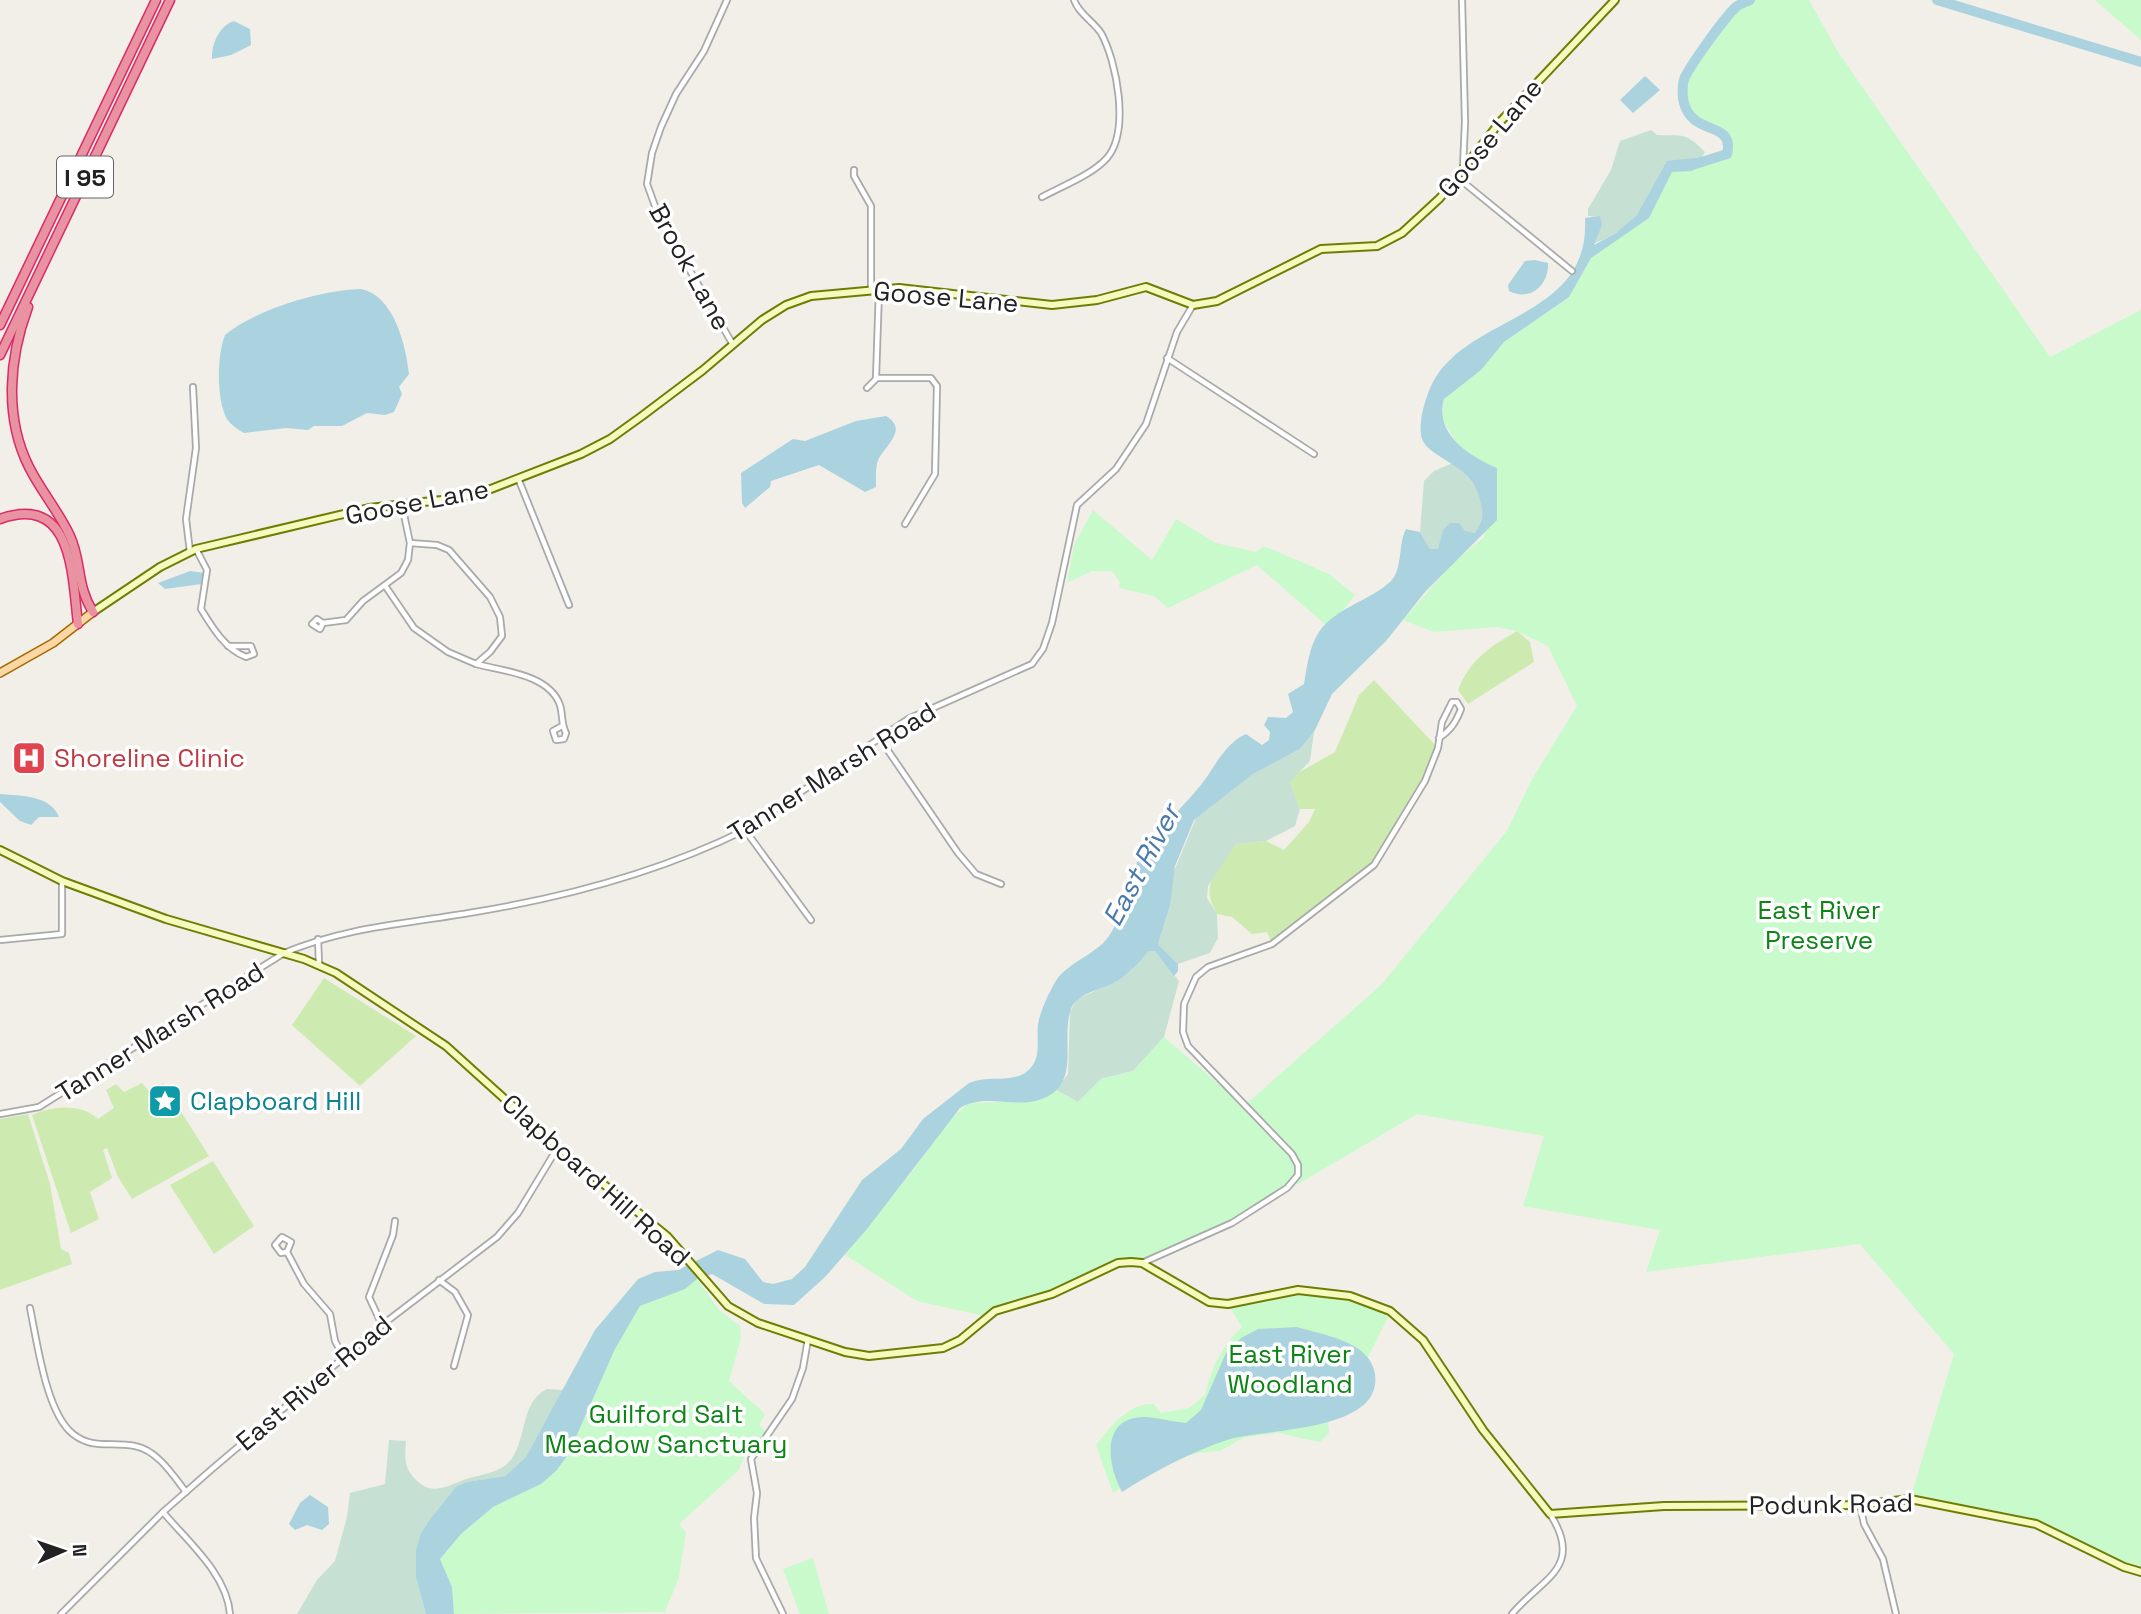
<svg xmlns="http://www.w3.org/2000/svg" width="2141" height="1614" font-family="'Space Grotesk',sans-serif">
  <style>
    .grass { fill: #cdebb0 }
    .wetland { fill: #c6e0d4 }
    .park { fill: #c8facc }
    .water { fill: #aad3df }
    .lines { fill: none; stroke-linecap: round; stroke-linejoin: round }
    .river { stroke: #aad3df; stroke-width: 10 }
    .street-casing { stroke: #a9a9a9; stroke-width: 8 }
    .secondary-casing { stroke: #707d05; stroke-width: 10 }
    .primary-casing { stroke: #a06b00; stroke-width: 10 }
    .highway-casing { stroke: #dc2a67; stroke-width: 11 }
    .street { stroke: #fff; stroke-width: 4.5 }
    .secondary { stroke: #f7fabf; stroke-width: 6 }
    .primary { stroke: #fcd6a4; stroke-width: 7 }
    .highway { stroke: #e892a2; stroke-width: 8 }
    .labels { text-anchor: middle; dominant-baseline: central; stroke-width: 7; stroke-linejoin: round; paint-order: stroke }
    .shield { fill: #fff; stroke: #646464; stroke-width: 2 }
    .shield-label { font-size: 24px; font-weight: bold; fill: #222 }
    .street-label { font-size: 26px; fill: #222; stroke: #fff }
    .health-label { font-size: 26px; fill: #be3a42; stroke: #fff; text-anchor: start }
    .park-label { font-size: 26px; fill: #0c8416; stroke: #fff }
    .culture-label { font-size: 26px; fill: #0d838f; stroke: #fff; text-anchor: start }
    .water-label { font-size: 28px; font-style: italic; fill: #4a7aab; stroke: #fff }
  </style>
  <rect width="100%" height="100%" fill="#f2efe9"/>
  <g class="grass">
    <path d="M1517,631l13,11 4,20 -66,42 -10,-14c12,-31 32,-43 59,-59z"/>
    <path d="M1374,680l64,68 -13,33 -51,84 -102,79 -5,-12 -15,2 -20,-17 -15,-3c-19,-31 2,-43 19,-70l30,-3 18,9 25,-28 6,-13h-15l-10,-27 4,-7 41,-23 24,-57z"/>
    <polygon points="324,978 416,1036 360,1086 292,1025"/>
    <path d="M142,1083l7,8 14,-8 46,73 -77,43 -14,-22 -11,-29 -4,2 9,28 -22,14 9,27 -28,14 -39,-118c21,-9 49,-12 66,4l16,-11 -8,-18 10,-6 8,8z"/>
    <polygon points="28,1114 50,1184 61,1249 69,1253 72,1264 0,1290 0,1119"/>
    <polygon points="213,1161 254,1226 214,1254 170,1185"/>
  </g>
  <g class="wetland">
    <path d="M1651,130l6,5c27,1 28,-3 48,17l-3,5c-43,3 -43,28 -65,58 -10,13 -30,24 -45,29l10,-19 -3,-8 -11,-1v-7l23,-39 9,-29z"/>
    <path d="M1453,463c20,18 43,43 21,70l-31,-3 -4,19h-9l-10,-17 4,-51 10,-10z"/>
    <polygon points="1314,732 1310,761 1290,782 1300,809 1295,826 1266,841 1236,844 1208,886 1207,898 1217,914 1218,938 1210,953 1178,964 1158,944 1170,906 1172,876 1196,818 1253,774 1300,749"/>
    <polygon points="1147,951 1155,951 1179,981 1164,1037 1133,1071 1101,1079 1078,1102 1056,1090 1068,1074 1070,1012 1077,999 1115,982 1132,970"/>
    <path d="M547,1389l16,1 -37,67 -21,19 -39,6 -9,5 -36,46 -5,45 10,36h-129l20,-34 18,-19 12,-44 3,-24 35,-9 4,-44 17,1c-1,17 -3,26 10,39 13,13 25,9 40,3 14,-7 34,-8 47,-16 27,-18 13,-63 44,-78z"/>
  </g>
  <g class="park">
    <path d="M1750,0h59l29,52 212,305 91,-47v1256l-43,-11 -62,-31 -126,-25 44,-145 -94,-110 -214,28 14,-42 -137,-24 21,-70 -127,-22 -185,109 -44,22 -46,18h-24l-66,31 -59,14 -8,8 -68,-15 -72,-46 70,-87 31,-45 23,-20 69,-2 18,-11 22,12 23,-23 32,-8 31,-34 80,69 137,-121 126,-154 24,-50 46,-75 -29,-60 -31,-15 -21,-4 -62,5 -31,-12 50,-57 31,-26 13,-69 -22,-9 -17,-14 -16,-26 2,-20 37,-29 23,-28 65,-45 22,-39v-8c36,-19 58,-47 79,-81l57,-15c6,-34 -35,-18 -43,-51 -2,-6 -2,-20 1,-26 7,-15 39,-59 51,-70 3,-3 10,-5 14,-7z"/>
    <polygon points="2095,0 2141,0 2141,40"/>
    <polygon points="1093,510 1152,560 1176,519 1216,543 1256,552 1264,546 1329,574 1355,595 1329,628 1257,565 1168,608 1154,596 1119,588 1120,582 1112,571 1092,571 1067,583 1074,545"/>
    <polygon points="697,1279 719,1310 740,1326 741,1338 729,1381 765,1414 759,1425 767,1432 759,1444 751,1439 739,1470 679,1524 686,1533 679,1577 665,1612 454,1614 452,1587 440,1559 461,1534 493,1507 541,1484 556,1471 568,1455 615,1349 640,1306 684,1289"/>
    <path d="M1290,1293l45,1 55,19 -45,90 -17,19 1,11 -9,9 -42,-9 -33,4 -25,14 -23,2 -41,14 -43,26 -17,-48c14,-18 33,-43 58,-41l7,9 28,-5 16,-13c5,-25 18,-51 37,-68l-14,-23z"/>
    <polygon points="813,1558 829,1614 800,1614 783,1569"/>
  </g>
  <g class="water">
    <path d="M234,21l16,8 1,16 -20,10 -19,4c-1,-15 8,-34 22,-38z"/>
    <polygon points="1645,76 1660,90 1633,113 1620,100"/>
    <path d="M1702,157l-10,14 -20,1 -23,46 -58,40 -22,39 -65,45 -23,28 -37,29c-10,35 25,57 53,69v52l-72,72 -39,49 -54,53 -18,38 -14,17 -47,25 -59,46 -19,46 -5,40 -12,38 20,20v7l-4,5 -19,-25h-7c-9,13 -19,22 -31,30 -16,10 -42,11 -47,31 -9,32 12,74 -31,88 -26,8 -54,-7 -79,8l-93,121 -42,48 -31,28 -30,-1 -52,-30 -15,5 -12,10 -45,17 -25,43 -47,106 -12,16 -15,13 -48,23 -32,27 -21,25 12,28 2,27h-28l-10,-36v-28l5,-17 11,-16 24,-30 10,-5 39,-6 21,-19 69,-127 43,-51 17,-7 23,-2 40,-20 27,9 18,23 10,2 19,-5 13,-12 57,-87 39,-31 22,-30 46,-36c17,-8 41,0 56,-10 18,-12 11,-32 13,-49 2,-12 10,-29 16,-40 12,-22 41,-28 55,-48 14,-20 12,-43 23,-64 17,-35 45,-58 69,-87 13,-17 25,-43 45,-51l16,11 7,-5 1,-8 -6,-7 4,-8 18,1 7,-6 -5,-18 16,-10c3,-17 5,-37 15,-52 16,-24 51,-31 72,-51 12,-13 7,-37 15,-52l14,3 10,17h8l5,-19 7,-7h9l6,8 9,2c8,-10 10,-17 7,-29 -7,-41 -51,-44 -59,-65 -5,-15 4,-44 11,-57 36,-68 158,-63 152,-164l15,-2 2,9 -8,20 22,-12 21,-18 30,-54z"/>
    <path d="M1535,260l13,3c1,22 -18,39 -39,28l-1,-6 17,-24z"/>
    <path d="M361,289c33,6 45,57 48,85l-10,13 3,7 -8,18 -9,3 -18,-2 -25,13h-28l-6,4 -22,-2 -42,5c-7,-4 -13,-8 -17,-14 -11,-20 -10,-64 -2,-84 30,-25 95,-45 136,-46z"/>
    <path d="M886,416c22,13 1,28 -7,42 -4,8 -3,21 -3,29l-11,5 -46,-27 -48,16 -1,6 -25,21 -3,-5 -1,-30 52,-34 12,2 51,-20z"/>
    <polygon points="190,571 205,573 202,584 165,589 158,583"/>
    <path d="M0,794c20,2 51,1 59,23h-20l-8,8 -11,-4 -20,-19z"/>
    <path d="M1297,1327c26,8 73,14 78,47 8,59 -112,54 -148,66 -36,12 -74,32 -105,52 -16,-29 -21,-77 25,-75 13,1 26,5 39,6l15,-13 25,-57 15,-15 17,-9z"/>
    <polygon points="310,1495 328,1507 329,1524 322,1530 307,1525 295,1530 289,1524 300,1503"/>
  </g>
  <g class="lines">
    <g class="river">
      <polyline points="1937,0 2141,62"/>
      <path d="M1689,166l38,-12c8,-34 -34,-17 -43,-51 -2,-6 -2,-20 1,-26 7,-14 39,-59 51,-70 3,-3 10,-5 14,-7"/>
    </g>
    <g class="street-casing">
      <g id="street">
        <polyline points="727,0 704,51 676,94 661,127 652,153 647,184 659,217 732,343"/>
        <polyline points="1462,0 1465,122 1463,167"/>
        <polyline points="854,170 854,176 871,206 871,289"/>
        <polyline points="1457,177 1572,271"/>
        <path d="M1042,197c20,-11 50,-22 65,-39 23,-27 10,-96 -6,-125 -8,-12 -22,-19 -27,-33"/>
        <polyline points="879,290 876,378 931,378 937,386 935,474 905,524"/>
        <polyline points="1167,358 1314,454"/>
        <polyline points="867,388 876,379"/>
        <polyline points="518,478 569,605"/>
        <path d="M196,549l11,21 -6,39c11,18 24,40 45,48l8,-3 -3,-8h-23"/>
        <polyline points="190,552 186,519 196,448 193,387"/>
        <polyline points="386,587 414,628 448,652 476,664 490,652 502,636 500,617 490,597 449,550 437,545 410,543"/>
        <polyline points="323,623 320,629 312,624 317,619 323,623 346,620 363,601 401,573 408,560 410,543 402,505"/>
        <path d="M476,664c26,7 73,10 84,41 3,10 1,19 6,28l-2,6 -8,1 -3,-9 9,-5"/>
        <polyline points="878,736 958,853 976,874 1001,884"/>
        <polyline points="745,830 811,920"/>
        <polyline points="318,939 319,964"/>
        <polyline points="0,940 62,934 62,881"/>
        <path d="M0,1114l39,-7 245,-154c65,-27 123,-29 191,-41 91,-15 187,-41 270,-82l163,-111 124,-55 11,-15 9,-26 25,-118 39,-36 30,-45 31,-92 16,-27"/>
        <polyline points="287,1252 281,1253 275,1245 282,1237 291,1242 287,1252 304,1284 330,1314 335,1341 344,1358"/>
        <path d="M1142,1263l90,-40 55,-35 11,-13v-10l-6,-11 -104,-108 -5,-14 1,-28 12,-27 12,-10 64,-23 102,-79 51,-84 13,-33 4,-26 10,-20h5l4,7c-5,13 -10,21 -22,29"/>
        <polyline points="439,1280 455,1292 468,1315 454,1366"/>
        <path d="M30,1308c7,33 16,105 43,126 20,16 39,7 62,12 22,4 38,29 51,46"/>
        <polyline points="382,1325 369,1297 393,1235 395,1221"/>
        <polyline points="1860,1505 1864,1524 1883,1559 1896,1614"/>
        <path d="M163,1512c24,29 64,62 67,102"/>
        <polyline points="61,1614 163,1512 212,1469 382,1325 497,1237 518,1213 558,1147"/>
        <polyline points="783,1614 756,1558 754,1518 757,1493 751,1459 792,1399 803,1368 808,1339"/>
        <path d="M1512,1614c29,-35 73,-46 38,-100"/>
      </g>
    </g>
    <g class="secondary-casing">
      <g id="secondary">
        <polyline points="93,612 160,567 196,549 369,508 451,499 483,492 581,454 610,439 642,416 703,370 762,320 786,305 811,296 899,288 1052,305 1097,300 1146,287 1193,305 1217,301 1321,249 1377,246 1402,233 1440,198 1500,122 1615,0"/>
        <polyline points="0,850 62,881 166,919 304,959 336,973 446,1046 558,1147 667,1236 728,1306 758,1323 845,1352 869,1356 943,1348 960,1340 995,1311 1052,1294 1118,1263 1131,1262 1142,1263 1209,1302 1228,1304 1298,1290 1350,1296 1390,1311 1423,1340 1483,1430 1550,1514 1664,1506 1860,1505 1910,1499 2036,1524 2124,1567 2141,1572"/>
      </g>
    </g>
    <g class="primary-casing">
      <polyline id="primary" points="0,673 53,643 93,612"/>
    </g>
    <g class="highway-casing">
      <g id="highway">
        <path d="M28,307c-19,51 -24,110 1,160 12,24 30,45 41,69 12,26 6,49 23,76"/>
        <polyline points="0,325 156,0"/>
        <polyline points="0,355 170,0"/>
        <path d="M0,519c74,-26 72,58 78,105"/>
      </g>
    </g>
    <use href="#street" class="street"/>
    <use href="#secondary" class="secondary"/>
    <use href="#primary" class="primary"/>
    <use href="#highway" class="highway"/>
  </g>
  <defs>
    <g id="hospital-square" transform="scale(1.75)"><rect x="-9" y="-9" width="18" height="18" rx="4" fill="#e0444e" stroke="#fff"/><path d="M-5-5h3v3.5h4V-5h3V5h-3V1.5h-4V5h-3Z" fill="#fff"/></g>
    <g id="sight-square" transform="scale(1.75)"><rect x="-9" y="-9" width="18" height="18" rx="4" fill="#0f9aa8" stroke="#fff"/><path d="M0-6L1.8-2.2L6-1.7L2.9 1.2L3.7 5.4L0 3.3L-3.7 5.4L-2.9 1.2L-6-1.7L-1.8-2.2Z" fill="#fff"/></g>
  </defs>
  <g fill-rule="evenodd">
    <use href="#hospital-square" x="29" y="758"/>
    <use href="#sight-square" x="165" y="1101"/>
  </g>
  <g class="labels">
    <rect class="shield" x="57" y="156.5" width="56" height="41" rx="5"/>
    <g class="shield-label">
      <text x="85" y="177">I 95</text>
    </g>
    <g class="street-label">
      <text transform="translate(1490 138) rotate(-50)">Goose Lane</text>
      <text transform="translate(690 267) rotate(61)">Brook Lane</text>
      <text transform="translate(946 297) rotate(5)">Goose Lane</text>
      <text transform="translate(417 502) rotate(-11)">Goose Lane</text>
      <text transform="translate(832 772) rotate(-32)">Tanner Marsh Road</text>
      <text transform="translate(160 1032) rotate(-32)">Tanner Marsh Road</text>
      <text transform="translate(596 1180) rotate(42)">Clapboard Hill Road</text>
      <text transform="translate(314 1383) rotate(-40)">East River Road</text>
      <text transform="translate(1831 1504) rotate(-1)">Podunk Road</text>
    </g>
    <g class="health-label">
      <text x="54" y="758">Shoreline Clinic</text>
    </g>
    <g class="park-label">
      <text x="1819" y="910">East River<tspan x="1819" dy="30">Preserve</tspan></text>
      <text x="1290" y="1354">East River<tspan x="1290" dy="30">Woodland</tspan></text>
      <text x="666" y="1414">Guilford Salt<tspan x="666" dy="30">Meadow Sanctuary</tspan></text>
    </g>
    <g class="culture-label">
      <text x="190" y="1101">Clapboard Hill</text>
    </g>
    <g class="water-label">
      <text transform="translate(1141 865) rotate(-62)">East River</text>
    </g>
  </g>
  <g transform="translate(63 1551) rotate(88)" stroke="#ffffff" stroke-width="5" paint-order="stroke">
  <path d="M0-5L12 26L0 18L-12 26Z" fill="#222222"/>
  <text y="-10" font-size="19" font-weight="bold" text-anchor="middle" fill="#222222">N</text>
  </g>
</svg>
